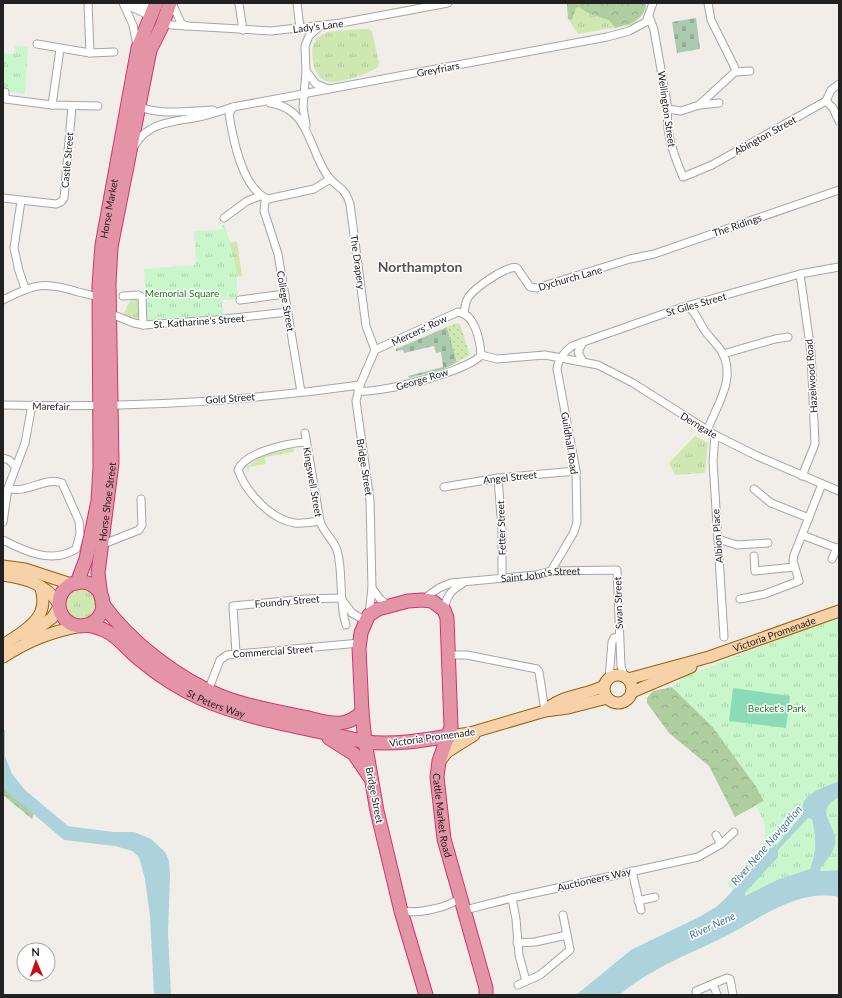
<svg xmlns="http://www.w3.org/2000/svg" width="842" height="998" font-family="Lato,sans-serif">
  <style>
    .grass { fill: url(#grass-tufts) }
    .forest { fill: url(#forest-crowns) }
    .cemetery { fill: url(#cemetery-stones) }
    .park { fill: url(#park-tufts) }
    .garden { fill: url(#garden-dots) }
    .pitch { fill: #8bdbb9 }
    .water { fill: #acd3dc; fill-rule: evenodd }
    .lines { fill: none; stroke-linecap: round; stroke-linejoin: round }
    .street-casing { stroke: #a5a5a5; stroke-width: 9 }
    .primary-casing { stroke: #966108; stroke-width: 13 }
    .highway-casing { stroke: #d33270; stroke-width: 15 }
    .street { stroke: #fff; stroke-width: 7 }
    .primary { stroke: #f7d1a7; stroke-width: 11 }
    .highway { stroke: #e395a7; stroke-width: 13 }
    .labels { text-anchor: middle; dominant-baseline: central; stroke-width: 3; stroke-linejoin: round; paint-order: stroke }
    .street-label { font-size: 10px; fill: #212121; stroke: #fff }
    .park-label { font-size: 10px; fill: #127d16; stroke: #fff }
    .water-label { font-size: 11px; font-style: italic; fill: #4b789d; stroke: #fff }
    .district-label { font-size: 14px; font-weight: bold; fill: #545454; stroke: #fff }
  </style>
  <defs>
    <pattern id="grass-tufts" width="24" height="20" patternUnits="userSpaceOnUse"><rect width="24" height="20" fill="#cfe8b2"/><path d="M3 7l-1-3M5 7V3M7 7l1-3M15 17l-1-3M17 17v-4M19 17l1-3" fill="none" stroke="#b1c799"/></pattern>
    <pattern id="forest-crowns" width="20" height="18" patternUnits="userSpaceOnUse"><rect width="20" height="18" fill="#afcea0"/><path d="M2 6a3 3 0 1 1 6 0M12 15a3 3 0 1 1 6 0" fill="none" stroke="#96b18a"/></pattern>
    <pattern id="cemetery-stones" width="16" height="16" patternUnits="userSpaceOnUse"><rect width="16" height="16" fill="#abc9ae"/><path d="M2 7V4a2 2 0 0 1 4 0v3zM10 15v-3a2 2 0 0 1 4 0v3z" fill="#93ac95"/></pattern>
    <pattern id="park-tufts" width="24" height="20" patternUnits="userSpaceOnUse"><rect width="24" height="20" fill="#c9f7cb"/><path d="M3 7l-1-3M5 7V3M7 7l1-3M15 17l-1-3M17 17v-4M19 17l1-3" fill="none" stroke="#acd3ae"/></pattern>
    <pattern id="garden-dots" width="8" height="8" patternUnits="userSpaceOnUse"><rect width="8" height="8" fill="#cfe8b2"/><path d="M2 2h.1M6 6h.1" fill="none" stroke="#b1c799" stroke-width="1.8" stroke-linecap="round"/></pattern>
  </defs>
  <rect width="100%" height="100%" fill="#f1eee9"/>
  <g class="grass">
    <polygon points="567,3 646,3 646,10 634,24 578,34 568,19"/>
    <path d="M360,29h9l3,2 7,32 -1,4c-8,7 -43,18 -52,14 -9,-4 -12,-12 -13,-20 -1,-8 -2,-14 3,-21l-1,-1 12,-7z"/>
    <polygon points="225,227 230,243 237,241 242,276 236,277"/>
    <polygon points="134,299 139,301 139,319 137,320 123,315 130,301"/>
    <polygon points="695,436 708,443 705,473 675,475 669,463"/>
    <polygon points="293,446 294,452 265,457 266,464 249,467 248,475 247,467 264,455"/>
    <circle cx="81" cy="604" r="15"/>
  </g>
  <g class="forest">
    <path d="M567,3h79c-2,18 -16,21 -31,25l-6,-8 -21,-7 -9,-6 -3,1 -4,12 -4,-1z"/>
    <polygon points="672,687 712,726 756,786 764,801 735,817 709,766 669,733 647,703 647,698 653,691"/>
    <polygon points="3,787 34,814 32,819 3,795"/>
  </g>
  <g class="cemetery">
    <polygon points="696,18 700,49 677,53 672,22"/>
    <polygon points="447,327 457,362 444,369 409,378 408,376 443,367 441,352 436,353 434,346 404,353 403,350 396,351 396,349"/>
  </g>
  <g class="park">
    <polygon points="15,46 28,47 25,94 3,91 3,53 14,54"/>
    <polygon points="225,225 236,267 238,299 222,300 223,316 147,323 144,269 196,265 194,231 221,230 222,226"/>
    <path d="M839,616v254h-12l-50,10 -32,17 -11,-7 -7,-7 33,-34c9,-20 5,-25 -4,-44l8,-4 -8,-15 -44,-60 -40,-39 13,-11z"/>
  </g>
  <polygon class="garden" points="456,323 460,324 470,355 457,362 447,327"/>
  <polygon class="pitch" points="733,688 790,696 786,728 729,721"/>
  <g class="water">
    <polygon points="3,730 5,730 5,756 12,774 25,790 68,826 113,832 134,832 151,839 165,852 169,861 170,877 168,932 171,995 154,995 150,916 145,879 139,857 132,851 115,846 64,840 5,790 3,787"/>
    <path d="M839,781v16c-28,15 0,29 -4,48 -2,9 -11,17 -15,24l1,2 18,-1v27c-14,-3 -32,-1 -45,4 -23,7 -44,23 -66,34 -38,19 -75,32 -109,60h-43l55,-45 68,-33 17,-10 9,-8 46,-52 5,-1 27,-32c0,-2 -1,-6 0,-9 2,-13 25,-19 36,-24zM808,818l4,1c4,17 5,33 -2,50l-33,11 -32,16v-3l33,-36v-7z"/>
  </g>
  <g class="lines">
    <g class="street-casing">
      <g id="street">
        <polyline points="88,3 90,53"/>
        <polyline points="123,3 133,25 137,45"/>
        <polyline points="124,3 152,17"/>
        <polyline points="172,3 181,23 186,26"/>
        <polyline points="297,3 300,28"/>
        <polyline points="239,4 243,30"/>
        <polyline points="133,8 146,6 153,3"/>
        <path d="M649,16l5,14 14,79c-3,24 6,46 15,68l29,-12 114,-64 5,-11 8,-6"/>
        <polyline points="162,21 171,25 271,31 341,23 448,3"/>
        <polyline points="37,44 90,53 114,52"/>
        <polyline points="306,71 316,84 328,89"/>
        <polyline points="735,72 750,71"/>
        <polyline points="5,92 5,99 52,105 98,106"/>
        <polyline points="826,101 833,108 839,121"/>
        <path d="M270,103c39,5 39,46 57,72 9,13 17,10 23,29l16,122 9,24"/>
        <polyline points="52,105 60,49"/>
        <polyline points="699,105 719,103"/>
        <path d="M137,106c25,10 49,5 76,4"/>
        <path d="M233,107l-4,7c4,25 13,75 39,85"/>
        <polyline points="668,109 681,111 699,105 735,72 735,68 711,20 708,3"/>
        <polyline points="306,125 303,107 306,71 305,46 309,36 320,26"/>
        <path d="M135,145c14,-25 43,-23 68,-29 10,-2 20,-6 30,-9l374,-70 22,-6 17,-9 7,-19"/>
        <polyline points="3,198 56,204 61,202 64,198 72,106"/>
        <polyline points="268,199 265,201 264,211 278,254 301,392"/>
        <polyline points="268,199 314,189 330,179"/>
        <polyline points="224,218 247,201 260,196"/>
        <polyline points="18,266 14,248 21,201"/>
        <polyline points="18,268 25,288"/>
        <polyline points="800,274 811,352 815,444 802,476"/>
        <polyline points="123,296 138,295 142,297 143,325"/>
        <path d="M3,300c31,-16 41,-19 75,-8 8,2 16,3 24,7"/>
        <polyline points="240,300 285,294"/>
        <path d="M687,306c9,5 12,17 18,25 5,7 12,13 17,21 15,27 -6,54 -15,79"/>
        <path d="M464,313c1,-5 1,-11 4,-15 5,-9 40,-34 49,-30l13,19 7,1 93,-29 24,-5 185,-64"/>
        <polyline points="111,314 134,323 143,325 216,320 288,312"/>
        <path d="M375,350l83,-38c17,2 22,28 23,43"/>
        <polyline points="723,354 775,339 788,337"/>
        <polyline points="481,355 497,359 545,355 598,365 633,383 715,435 757,456 839,491"/>
        <polyline points="583,362 578,352 583,342"/>
        <path d="M358,391c21,3 111,-20 123,-36"/>
        <path d="M3,405c119,3 239,-3 357,-20"/>
        <path d="M305,433l15,88c3,11 13,18 17,29 7,24 1,50 9,75"/>
        <polyline points="715,435 713,461 724,637"/>
        <path d="M306,442c-17,1 -61,10 -68,28 8,22 33,50 57,53 8,1 17,-1 25,-2"/>
        <polyline points="3,458 9,460 15,466"/>
        <polyline points="498,478 502,529 502,578"/>
        <polyline points="444,487 498,478 576,471"/>
        <polyline points="754,489 771,503 809,518"/>
        <polyline points="3,522 8,488 25,443 32,405"/>
        <polyline points="802,535 839,549"/>
        <polyline points="718,539 737,545 768,543"/>
        <path d="M3,540c23,12 49,24 73,9l4,-15 -1,-13 -17,-38c-16,-7 -37,12 -54,5"/>
        <polyline points="101,545 139,530 142,525 141,499"/>
        <polyline points="754,556 755,571 795,567"/>
        <polyline points="832,559 837,548"/>
        <path d="M551,571l23,-39 3,-10 -1,-51 -19,-102c1,-10 7,-17 15,-23l111,-39 117,-33 39,-7"/>
        <polyline points="372,588 380,599 388,605"/>
        <polyline points="740,599 765,594 799,581 793,561 794,555 822,484"/>
        <polyline points="342,600 352,613 366,621"/>
        <path id="s1" d="M422,600l17,-12 12,-5 85,-8 15,-4 66,-1 4,96 3,10"/>
        <path d="M444,610c2,-13 7,-20 18,-26"/>
        <polyline points="369,615 372,588 370,500 356,401 360,385 375,350"/>
        <polyline points="236,653 233,606 306,599 341,598"/>
        <polyline points="448,655 467,655 537,669 539,672 545,711"/>
        <polyline points="609,678 612,642 614,638 619,637"/>
        <polyline points="208,691 220,660 227,655 360,643"/>
        <polyline points="716,835 721,844"/>
        <polyline points="632,871 641,910"/>
        <polyline points="512,898 516,919 519,955 526,981"/>
        <polyline points="638,901 655,897"/>
        <polyline points="465,910 512,898 698,857 721,844 734,832"/>
        <path d="M401,911c16,3 48,-3 60,-14"/>
        <polyline points="517,943 535,942 567,935"/>
        <polyline points="713,984 717,995"/>
        <polyline points="518,985 540,975 570,950 563,915"/>
        <polyline points="697,995 696,991 727,978 730,979 733,995"/>
      </g>
    </g>
    <g class="primary-casing">
      <g id="primary">
        <polyline points="3,566 25,569 68,583 74,584"/>
        <path d="M3,575c22,3 43,9 56,29"/>
        <polyline points="26,637 52,618 59,607"/>
        <path d="M3,645c23,-15 49,-28 37,-59"/>
        <path d="M3,657c27,-17 47,-25 78,-31"/>
        <circle cx="618" cy="689" r="14"/>
        <path id="s2" d="M628,679l81,-22 130,-46"/>
        <polyline points="632,692 691,667"/>
        <path d="M545,711c15,-16 40,-15 59,-25"/>
        <polyline points="449,736 470,733 545,711 568,708 607,698"/>
        <polyline points="440,761 447,752 474,735"/>
      </g>
    </g>
    <g class="highway-casing">
      <g id="highway">
        <circle cx="81" cy="604" r="22"/>
        <path id="s3" d="M77,583l9,-24 12,-58 2,-34 -1,-182 3,-40 36,-197 18,-45"/>
        <path id="s4" d="M101,597l-3,-24 14,-110 -3,-179 2,-37 39,-197 12,-24 8,-23"/>
        <path d="M102,603c28,39 77,77 121,94 26,10 53,14 80,20 22,4 40,14 59,-5"/>
        <path id="s5" d="M86,625c28,4 33,17 53,34 18,15 39,29 61,39 50,23 112,30 165,44 29,3 55,-1 84,-6"/>
        <polyline points="329,738 354,754 369,776"/>
        <path id="s6" d="M426,995l-25,-84 -24,-100 -12,-69 -3,-30 -3,-64 2,-15 5,-12 3,-6 9,-6 30,-8 14,-1 10,1 12,9 3,8 4,109 -12,34 -2,16 7,62 42,149v7"/>
      </g>
    </g>
    <use href="#street" class="street"/>
    <use href="#primary" class="primary"/>
    <use href="#highway" class="highway"/>
  </g>
  <g class="labels">
    <g class="street-label">
      <text transform="translate(318 26) rotate(-7)">Lady's Lane</text>
      <text transform="translate(438 69) rotate(-11)">Greyfriars</text>
      <text transform="translate(667 109) rotate(82)">Wellington Street</text>
      <text transform="translate(765 135) rotate(-29)">Abington Street</text>
      <text transform="translate(67 160) rotate(-85)">Castle Street</text>
      <text stroke="none"><textPath href="#s3" startOffset="378">Horse Market</textPath></text>
      <text transform="translate(737 225) rotate(-19)">The Ridings</text>
      <text transform="translate(358 262) rotate(82)">The Drapery</text>
      <text transform="translate(570 278) rotate(-16)">Dychurch Lane</text>
      <text transform="translate(286 301) rotate(80)">College Street</text>
      <text transform="translate(696 304) rotate(-16)">St Giles Street</text>
      <text transform="translate(199 321) rotate(-4)">St. Katharine's Street</text>
      <text transform="translate(419 330) rotate(-25)">Mercers' Row</text>
      <text transform="translate(811 376) rotate(-94)">Hazelwood Road</text>
      <text transform="translate(422 379) rotate(-17)">George Row</text>
      <text transform="translate(230 398) rotate(-4)">Gold Street</text>
      <text transform="translate(51 406) rotate(1)">Marefair</text>
      <text transform="translate(699 425) rotate(31)">Derngate</text>
      <text transform="translate(570 443) rotate(81)">Guildhall Road</text>
      <text transform="translate(365 467) rotate(81)">Bridge Street</text>
      <text transform="translate(510 477) rotate(-6)">Angel Street</text>
      <text transform="translate(313 482) rotate(80)">Kingswell Street</text>
      <text stroke="none"><textPath href="#s4" startOffset="96">Horse Shoe Street</textPath></text>
      <text transform="translate(501 528) rotate(-92)">Fetter Street</text>
      <text transform="translate(717 536) rotate(-94)">Albion Place</text>
      <text stroke="none"><textPath href="#s1" startOffset="124">Saint John's Street</textPath></text>
      <text transform="translate(287 601) rotate(-5)">Foundry Street</text>
      <text transform="translate(618 603) rotate(-92)">Swan Street</text>
      <text stroke="none"><textPath href="#s2" startOffset="153">Victoria Promenade</textPath></text>
      <text transform="translate(273 651) rotate(-4)">Commercial Street</text>
      <text stroke="none"><textPath href="#s5" startOffset="154">St Peters Way</textPath></text>
      <text transform="translate(432 737) rotate(-8)">Victoria Promenade</text>
      <text transform="translate(375 795) rotate(79)">Bridge Street</text>
      <text stroke="none"><textPath href="#s6" startOffset="679">Cattle Market Road</textPath></text>
      <text transform="translate(594 879) rotate(-13)">Auctioneers Way</text>
    </g>
    <g class="park-label">
      <text x="182" y="293">Memorial Square</text>
      <text x="777" y="708">Becket's Park</text>
    </g>
    <g class="water-label">
      <text transform="translate(766 845) rotate(-49)">River Nene Navigation</text>
      <text transform="translate(712 925) rotate(-25)">River Nene</text>
    </g>
    <g class="district-label">
      <text x="420" y="266">Northampton</text>
    </g>
  </g>
  <rect width="842" height="998" fill="none" stroke="#212121" stroke-width="8"/>
  <g transform="translate(36 962) rotate(358)"><circle r="19" fill="#ffffff" stroke="#a6a6a6"/>
  <path d="M0-3L7 15L0 10L-7 15Z" fill="#c80b13"/>
  <text y="-6" font-size="11" font-weight="bold" text-anchor="middle" fill="#212121">N</text>
  </g>
</svg>
